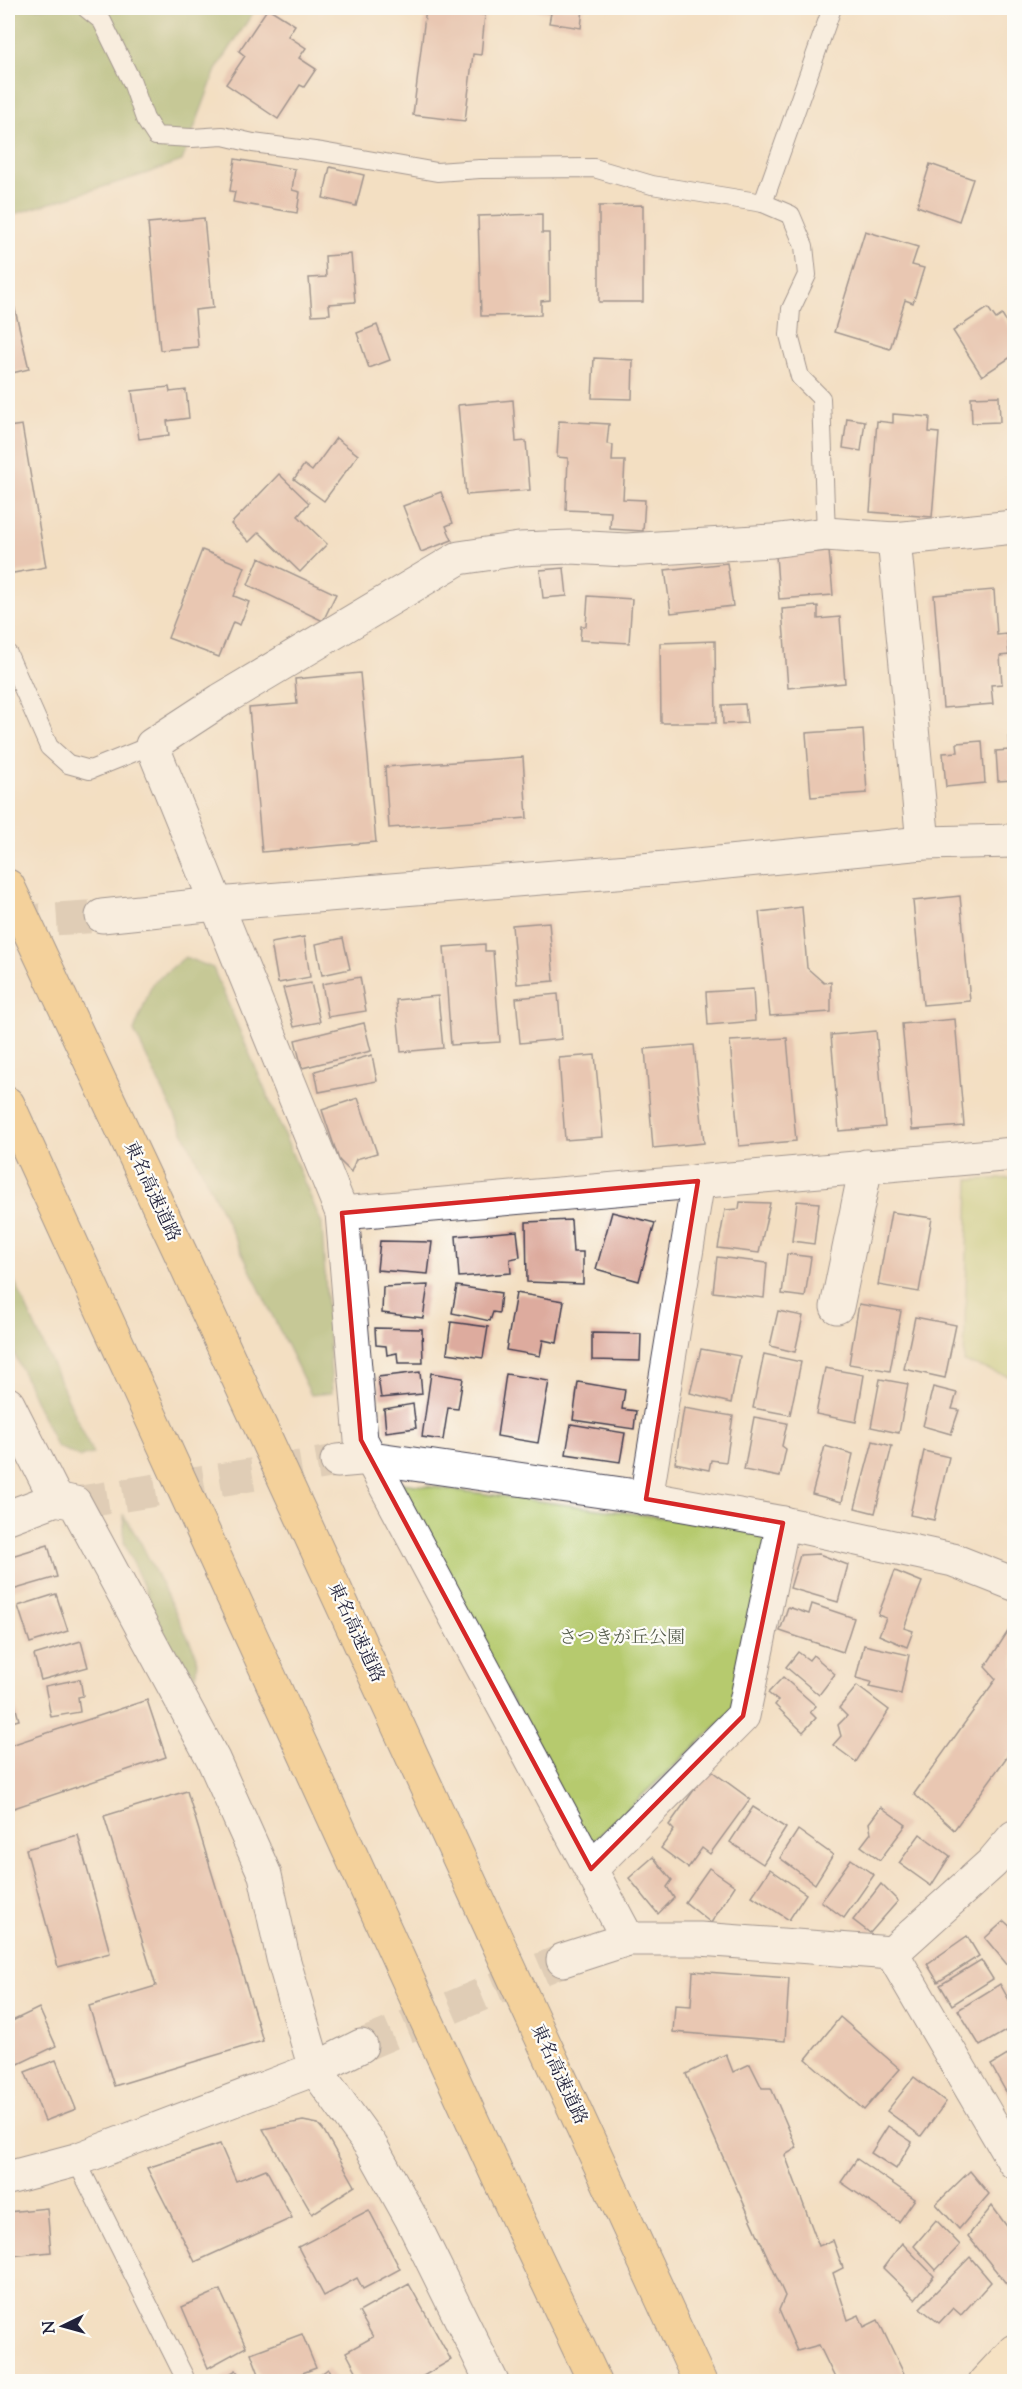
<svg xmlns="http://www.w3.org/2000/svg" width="1022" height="2389" font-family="'Sorts Mill Goudy','Noto Serif JP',serif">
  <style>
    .green { fill: #b6ca6e; stroke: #6c7654; stroke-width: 1.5 }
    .forest { fill: #90ae61; stroke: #59684e; stroke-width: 1.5 }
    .building { fill: #ddab9e }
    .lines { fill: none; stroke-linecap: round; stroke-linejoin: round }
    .minor-tunnel { stroke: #c9b9a7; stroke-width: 33; stroke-dasharray: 33 16; stroke-linecap: butt }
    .tertiary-tunnel { stroke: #c9b9a7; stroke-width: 33; stroke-dasharray: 33 16; stroke-linecap: butt }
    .service-casing { stroke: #413e4f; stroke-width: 20 }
    .minor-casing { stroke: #413e4f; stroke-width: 35 }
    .tertiary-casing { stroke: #413e4f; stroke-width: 35 }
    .secondary-casing { stroke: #413e4f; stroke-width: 35 }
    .motorway-casing { stroke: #413e4f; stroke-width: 35 }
    .service { stroke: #fff; stroke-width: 18 }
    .minor { stroke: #fff; stroke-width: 33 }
    .tertiary { stroke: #fff; stroke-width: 33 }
    .secondary { stroke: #fbe6c4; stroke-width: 33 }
    .motorway { stroke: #f5c16b; stroke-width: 33 }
    .marked { fill: none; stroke: #d62828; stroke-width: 4.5; stroke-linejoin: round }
    .labels { text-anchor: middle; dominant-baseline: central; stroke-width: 4.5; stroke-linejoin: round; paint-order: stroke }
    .street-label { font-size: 18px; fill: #22223b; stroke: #fdfcf7 }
    .park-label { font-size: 18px; fill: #565d4d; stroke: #fdfcf7 }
  </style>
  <rect width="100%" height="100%" fill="#fdfcf7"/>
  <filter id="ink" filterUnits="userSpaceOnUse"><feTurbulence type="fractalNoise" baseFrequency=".0167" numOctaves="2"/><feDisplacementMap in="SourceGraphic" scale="12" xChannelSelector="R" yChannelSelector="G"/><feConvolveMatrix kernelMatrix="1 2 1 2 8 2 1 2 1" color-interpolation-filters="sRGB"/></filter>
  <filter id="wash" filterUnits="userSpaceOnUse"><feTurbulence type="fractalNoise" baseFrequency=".008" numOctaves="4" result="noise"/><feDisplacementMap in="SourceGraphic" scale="24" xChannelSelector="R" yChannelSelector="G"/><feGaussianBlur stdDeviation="1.35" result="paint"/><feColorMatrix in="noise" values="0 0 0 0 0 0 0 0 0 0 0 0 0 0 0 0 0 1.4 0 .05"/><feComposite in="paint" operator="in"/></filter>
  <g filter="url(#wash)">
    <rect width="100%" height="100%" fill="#f3dfc2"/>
    <g class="green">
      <polygon points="1014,1178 1014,1378 964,1362 969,1180"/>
      <polygon points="394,1482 773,1532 734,1710 589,1845"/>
    </g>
    <g class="forest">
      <polygon points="8,8 256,8 216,70 182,161 142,175 8,216"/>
      <polygon points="185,957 213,968 322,1224 332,1393 311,1395 134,1031 152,984"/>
      <polygon points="8,1267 93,1454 79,1457 56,1446 8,1340"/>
      <polygon points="124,1516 141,1543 197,1656 196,1677 167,1640 124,1542"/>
    </g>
    <g id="blocks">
      <g class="building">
        <polygon points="268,8 295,25 288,36 306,48 299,58 316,69 304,87 300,85 278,119 226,84 245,56 239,51"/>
        <polygon points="426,8 485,15 481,55 473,54 465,121 413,115"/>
        <polygon points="521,8 583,8 581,28 549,23 551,13"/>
        <polygon points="235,159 295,169 292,190 300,192 297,213 233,202 235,192 230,191"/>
        <polygon points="930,164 973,179 959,221 917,206"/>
        <polygon points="330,167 364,175 356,206 323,198"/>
        <polygon points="643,205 643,302 599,302 599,206"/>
        <polygon points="542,214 542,233 549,233 550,300 541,301 541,315 481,316 478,216"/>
        <polygon points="204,218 213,308 195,310 198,347 160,350 148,223"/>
        <polygon points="865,231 918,247 912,265 924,268 913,303 905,300 890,349 834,332"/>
        <polygon points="351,254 355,302 329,304 330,314 312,315 309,278 326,277 325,256"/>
        <polygon points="8,280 29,369 8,374"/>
        <polygon points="988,308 996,319 1002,315 1014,335 1014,355 982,376 953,331"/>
        <polygon points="377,325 390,360 369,368 357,333"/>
        <polygon points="594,358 633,360 632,399 592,398"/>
        <polygon points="169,387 170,392 186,390 189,418 167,421 169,435 139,439 132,391"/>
        <polygon points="999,396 1000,422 972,423 971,397"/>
        <polygon points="513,400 516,442 526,441 530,490 466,495 458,405"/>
        <polygon points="893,414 930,417 929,432 939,433 932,517 870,512 877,421 893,423"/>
        <polygon points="847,418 865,421 861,451 843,448"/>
        <polygon points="559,421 609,424 607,444 613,445 612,461 625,461 623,499 645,500 643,531 610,529 611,512 566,510 568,458 557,457"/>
        <polygon points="22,425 46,567 8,574 8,427"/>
        <polygon points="336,438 358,455 324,501 294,479 304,465 312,471"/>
        <polygon points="279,474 309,503 298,516 327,544 300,572 259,532 249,542 231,524"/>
        <polygon points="441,492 453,523 446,526 452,540 421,552 403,506"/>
        <polygon points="202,550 245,567 234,596 249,602 240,625 233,622 219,657 168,638"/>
        <polygon points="829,551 833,595 779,599 776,555"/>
        <polygon points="259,558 336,594 323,621 248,585"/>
        <polygon points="727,563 733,606 671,613 665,570"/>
        <polygon points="564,568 567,596 543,598 540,570"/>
        <polygon points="994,590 997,635 1007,634 1009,655 1000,656 1002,684 991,685 993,704 943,708 934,595"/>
        <polygon points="588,596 632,599 629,643 580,640 581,626 586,626"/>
        <polygon points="818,606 818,619 840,617 845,683 788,688 782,609"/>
        <polygon points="715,641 716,723 661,723 660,643"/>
        <polygon points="360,673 376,842 262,852 249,708 297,704 295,679"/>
        <polygon points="745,704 747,723 723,724 722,705"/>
        <polygon points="863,729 867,793 811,797 806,733"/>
        <polygon points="1009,732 1014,732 1014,780 998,781 996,751 1010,750"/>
        <polygon points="982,741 985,783 946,787 943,753 958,752 957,743"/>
        <polygon points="523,757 527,818 389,828 385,767"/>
        <polygon points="960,896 970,1001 923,1005 913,901"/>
        <polygon points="802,907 807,968 824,983 831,982 831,1012 770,1016 759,912"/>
        <polygon points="549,922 554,981 517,984 512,925"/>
        <polygon points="304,937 310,977 278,983 271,943"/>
        <polygon points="343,938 350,969 322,975 316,944"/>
        <polygon points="485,944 485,951 493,951 500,1042 451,1045 444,947"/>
        <polygon points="360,977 366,1011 328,1017 322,984"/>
        <polygon points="311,983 320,1022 294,1027 283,988"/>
        <polygon points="753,989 755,1021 708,1025 706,992"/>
        <polygon points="558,994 562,1039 520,1043 516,998"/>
        <polygon points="438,996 443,1048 401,1052 396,1000"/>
        <polygon points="955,1019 964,1126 912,1130 902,1024"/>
        <polygon points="364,1023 371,1051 302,1068 295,1040"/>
        <polygon points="876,1031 885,1127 839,1131 831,1035"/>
        <polygon points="787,1038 796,1141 739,1146 730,1041"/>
        <polygon points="694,1045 704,1143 653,1148 645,1049"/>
        <polygon points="372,1055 377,1081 319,1092 315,1071"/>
        <polygon points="595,1055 603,1137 565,1140 559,1058"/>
        <polygon points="358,1098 377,1153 356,1159 351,1172 339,1160 322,1110"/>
        <polygon points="797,1201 819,1203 814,1244 792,1241"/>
        <polygon points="740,1202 770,1203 759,1253 718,1248 725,1210 739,1209"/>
        <polygon points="612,1212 655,1223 639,1281 596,1269"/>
        <polygon points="891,1212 932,1218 919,1292 878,1285"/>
        <polygon points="571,1220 573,1252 583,1252 583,1284 527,1282 526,1222"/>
        <polygon points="517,1231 520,1257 510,1259 511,1273 459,1277 456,1236"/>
        <polygon points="380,1241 432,1242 428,1274 377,1270"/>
        <polygon points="787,1254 811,1257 805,1297 782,1294"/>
        <polygon points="717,1257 767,1263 764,1298 713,1292"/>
        <polygon points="428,1285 423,1318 382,1313 383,1287"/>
        <polygon points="457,1286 501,1293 499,1313 493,1312 490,1321 452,1313"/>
        <polygon points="516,1293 564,1301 557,1343 543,1340 540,1356 506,1350"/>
        <polygon points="859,1304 901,1311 890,1371 849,1364"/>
        <polygon points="778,1311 803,1316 795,1352 770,1346"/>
        <polygon points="915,1317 956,1325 945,1378 904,1369"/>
        <polygon points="451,1322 488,1327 483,1358 447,1353"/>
        <polygon points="375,1328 422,1329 423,1363 398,1363 397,1353 387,1355 386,1346 376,1345"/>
        <polygon points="592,1333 641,1334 640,1361 592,1360"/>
        <polygon points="701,1349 740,1356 731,1403 690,1393"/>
        <polygon points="764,1354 801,1362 790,1415 753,1408"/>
        <polygon points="825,1368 864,1375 856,1422 816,1414"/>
        <polygon points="420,1372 422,1394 381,1398 378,1377"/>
        <polygon points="431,1373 463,1378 458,1409 448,1408 443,1440 422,1437"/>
        <polygon points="506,1374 549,1381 538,1443 497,1436"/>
        <polygon points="880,1379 908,1384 899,1433 871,1427"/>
        <polygon points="578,1382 625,1390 622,1409 636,1411 634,1429 573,1420"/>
        <polygon points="933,1387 957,1393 952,1409 959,1410 951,1434 923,1426"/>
        <polygon points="413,1404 416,1428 386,1432 384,1409"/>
        <polygon points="684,1408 733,1416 726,1462 711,1460 709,1470 675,1463"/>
        <polygon points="754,1417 787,1423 782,1446 786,1449 780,1477 744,1470"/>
        <polygon points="571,1424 625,1433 620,1462 566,1454"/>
        <polygon points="873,1441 892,1446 875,1513 855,1508"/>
        <polygon points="825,1446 853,1454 842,1502 812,1494"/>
        <polygon points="924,1451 949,1457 934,1520 910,1515"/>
        <polygon points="48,1545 57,1577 9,1591 8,1557"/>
        <polygon points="819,1554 848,1565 838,1602 790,1588 800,1555"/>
        <polygon points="895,1571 922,1582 904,1628 913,1631 907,1647 879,1635 886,1618 878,1615"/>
        <polygon points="56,1594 68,1631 30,1643 18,1606"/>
        <polygon points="812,1604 854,1618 843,1652 780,1631 788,1607 809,1614"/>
        <polygon points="1014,1622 1014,1747 954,1830 914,1794 996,1679 985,1667"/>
        <polygon points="81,1641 88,1667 41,1680 34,1655"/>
        <polygon points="864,1645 909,1655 901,1694 869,1687 871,1682 856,1678"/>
        <polygon points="798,1652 809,1660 813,1655 835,1674 819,1695 786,1667"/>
        <polygon points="783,1677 816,1706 810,1712 816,1718 803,1732 775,1705 778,1701 768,1693"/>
        <polygon points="80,1679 83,1696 78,1697 80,1712 51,1717 45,1686"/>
        <polygon points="8,1680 19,1720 8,1723"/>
        <polygon points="857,1686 889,1710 856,1762 833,1745 841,1736 838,1725 847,1716 839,1708"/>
        <polygon points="147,1700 166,1757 8,1810 8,1746"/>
        <polygon points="709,1769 750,1799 710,1854 702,1848 688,1868 661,1848 674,1830 669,1825"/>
        <polygon points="187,1791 263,2041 114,2086 89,2006 156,1986 104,1816"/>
        <polygon points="753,1807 786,1828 763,1864 730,1842"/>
        <polygon points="881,1807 906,1825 880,1860 861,1846 871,1833 869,1823"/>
        <polygon points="798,1830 833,1855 815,1884 780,1858"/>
        <polygon points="920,1834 950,1856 931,1886 899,1863"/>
        <polygon points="78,1835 110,1953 58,1967 26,1849"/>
        <polygon points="653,1857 672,1880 667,1887 674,1898 658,1914 629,1878"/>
        <polygon points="851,1859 874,1875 844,1918 821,1901"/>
        <polygon points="709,1868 735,1886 711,1923 685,1902"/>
        <polygon points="770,1869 806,1894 789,1920 752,1896"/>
        <polygon points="881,1884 898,1901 870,1933 853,1920"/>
        <polygon points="1004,1921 1014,1930 1014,1973 985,1938"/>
        <polygon points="967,1936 979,1956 938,1982 927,1964"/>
        <polygon points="981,1960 993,1979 952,2005 940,1985"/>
        <polygon points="693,1971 789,1978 785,2041 673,2032 675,2005 691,2006"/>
        <polygon points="1000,1984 1014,2009 1014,2026 980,2046 958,2010"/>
        <polygon points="39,2008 56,2046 8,2069 8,2023"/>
        <polygon points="840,2017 900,2069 864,2110 806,2059"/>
        <polygon points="1014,2051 1014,2106 991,2065"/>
        <polygon points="726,2054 733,2072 750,2064 762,2088 771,2088 797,2148 785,2155 819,2246 833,2240 843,2268 833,2273 848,2320 859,2315 864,2327 878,2320 908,2382 837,2382 819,2345 797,2351 779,2310 785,2296 686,2074"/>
        <polygon points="56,2060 76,2109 45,2121 25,2072"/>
        <polygon points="914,2077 946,2102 921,2136 887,2111"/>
        <polygon points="303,2121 318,2124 324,2131 355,2186 312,2214 263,2129"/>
        <polygon points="888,2126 912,2142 896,2169 871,2153"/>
        <polygon points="220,2144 236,2181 266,2169 292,2218 195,2262 147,2168"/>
        <polygon points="857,2159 915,2199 899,2222 841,2182"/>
        <polygon points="970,2171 989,2194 959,2229 936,2204"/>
        <polygon points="992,2206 1014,2236 1014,2276 1009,2287 968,2236"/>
        <polygon points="47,2208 51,2252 11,2256 8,2212"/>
        <polygon points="369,2210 400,2269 363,2289 357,2278 324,2296 298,2247"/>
        <polygon points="936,2220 960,2245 936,2270 914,2246"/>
        <polygon points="902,2243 934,2276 915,2299 883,2268"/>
        <polygon points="970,2257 991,2282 961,2315 953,2308 939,2323 920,2308"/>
        <polygon points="409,2284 451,2360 413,2382 362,2382 346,2352 373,2337 359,2312"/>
        <polygon points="220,2290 246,2347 208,2368 182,2307"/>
        <polygon points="302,2334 316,2368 297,2375 299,2382 262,2382 251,2353"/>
        <polygon points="328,2369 338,2382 310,2382"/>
        <polygon points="236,2370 243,2382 216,2382"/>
      </g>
    </g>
  </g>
  <g filter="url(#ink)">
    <use href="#blocks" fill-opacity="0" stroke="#413e4f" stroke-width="1.5"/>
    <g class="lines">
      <g class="minor-tunnel">
        <polyline points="75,1503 337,1461"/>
        <polyline points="361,2046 563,1960"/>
      </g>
      <polyline class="tertiary-tunnel" points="8,922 102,916"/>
      <g class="service-casing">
        <g id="service">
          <polyline points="86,8 102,21 132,82 145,119 156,136 192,138 223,136 253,143 322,152 437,172 480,169 594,168 652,185 763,203 791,215 804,246 807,275 791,309 789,335 800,377 821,398 826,534"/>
          <polyline points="763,203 832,8"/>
          <polyline points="8,654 49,747 68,764 90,770 152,745"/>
          <polyline points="76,2160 184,2376"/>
        </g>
      </g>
      <g class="minor-casing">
        <g id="minor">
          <polyline points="894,539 923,843"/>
          <polyline points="342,1213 1014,1154"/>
          <polyline points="837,1307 866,1166"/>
          <polyline points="8,1404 56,1499 75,1503 213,1759 265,1875 283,1958 315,2069 371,2146 411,2218 492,2382"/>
          <polyline points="337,1461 371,1458 629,1495 783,1523 953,1560 1014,1584"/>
          <polyline points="646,1499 698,1181"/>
          <polyline points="8,1517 56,1499"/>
          <polyline points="591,1869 743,1716 783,1523"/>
          <polyline points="628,1939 361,1440 342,1213 152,745 221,700 459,558 519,549 571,547 626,550 772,541 826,534 894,539 1014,527"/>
          <polyline points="892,1953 992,1863 1014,1837"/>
          <polyline points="563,1960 628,1939 700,1939 892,1953 1014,2162"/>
          <polyline points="8,2178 76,2160 315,2069 361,2046"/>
        </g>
      </g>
      <g class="tertiary-casing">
        <polyline id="tertiary" points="102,916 216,904 666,868 923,843 1014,841"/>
      </g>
      <g class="secondary-casing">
        <polyline id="secondary" points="985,2382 1014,2351"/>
      </g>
      <g class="motorway-casing">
        <g id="motorway">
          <polyline points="8,886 180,1252 700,2382"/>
          <polyline points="8,1104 499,2179 595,2382"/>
        </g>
      </g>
      <use href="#service" class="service"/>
      <use href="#minor" class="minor"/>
      <use href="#tertiary" class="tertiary"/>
      <use href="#secondary" class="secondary"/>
      <use href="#motorway" class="motorway"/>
    </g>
  </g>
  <path d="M0 0H1022V2389H0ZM698,1181l-52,318 137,24 -40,193 -152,153 -230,-429 -19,-227z" fill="#f3dfc2" fill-opacity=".55" fill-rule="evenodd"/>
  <path class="marked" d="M698,1181l-52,318 137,24 -40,193 -152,153 -230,-429 -19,-227z"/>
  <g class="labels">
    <g class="street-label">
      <text transform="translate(151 1192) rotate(65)">東名高速道路</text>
      <text transform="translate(355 1633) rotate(65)">東名高速道路</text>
      <text transform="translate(558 2075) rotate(65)">東名高速道路</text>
    </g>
    <g class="park-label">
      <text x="622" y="1639">さつきが丘公園</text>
    </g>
  </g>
  <rect width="1022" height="2389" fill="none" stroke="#fdfcf7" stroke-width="30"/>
  <g transform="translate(63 2326) rotate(265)" stroke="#fdfcf7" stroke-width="4.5" paint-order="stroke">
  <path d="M0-4.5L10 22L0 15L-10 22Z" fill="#22223b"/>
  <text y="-9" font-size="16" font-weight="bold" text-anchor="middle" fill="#22223b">N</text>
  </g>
</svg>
